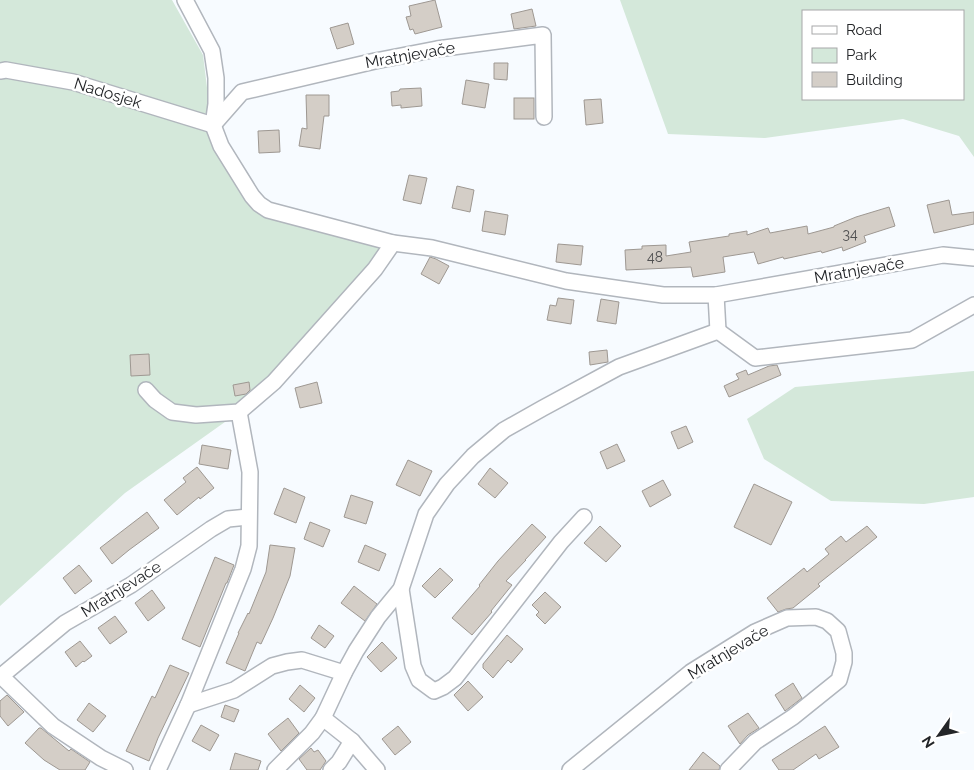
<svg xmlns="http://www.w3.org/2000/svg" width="974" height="770" font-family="Raleway,sans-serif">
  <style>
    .green { fill: #d4e8da; fill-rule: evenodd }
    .building { fill: #d4cec7; stroke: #9e9892 }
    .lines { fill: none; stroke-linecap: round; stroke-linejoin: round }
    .minor-casing { stroke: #b1b6bd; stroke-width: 18 }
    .minor { stroke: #fff; stroke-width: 15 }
    .labels { text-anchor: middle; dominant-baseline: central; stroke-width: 5; stroke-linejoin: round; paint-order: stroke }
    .number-label { font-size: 14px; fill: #4f4f50 }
    .street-label { font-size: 16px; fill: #232528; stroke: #fff }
  </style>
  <rect width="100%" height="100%" fill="#f7fbff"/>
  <g class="green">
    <polygon points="0,0 172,0 203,55 210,112 193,118 213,125 259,204 393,243 239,412 125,493 0,606"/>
    <path d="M620,0h354v157l-15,-21 -56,-17 -138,19 -97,-4zM803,11h160v88h-160z"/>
    <polygon points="974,371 974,497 924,504 831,501 764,459 747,419 795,387"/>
  </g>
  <g class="building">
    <polygon points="435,0 442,27 415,34 413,29 410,30 406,17 411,16 409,6"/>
    <polygon points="532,9 536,26 514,29 511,14"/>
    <polygon points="348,23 354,44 337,49 330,28"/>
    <polygon points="494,63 508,63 507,80 494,79"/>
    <polygon points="466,80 489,84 485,108 462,104"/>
    <polygon points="421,88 422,106 401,108 401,105 392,106 391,92 399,91 400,89"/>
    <polygon points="306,95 329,95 329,116 324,116 320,149 299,146 302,128 307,129"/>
    <rect x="514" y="98" width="20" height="21"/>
    <polygon points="601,99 603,123 586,125 584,100"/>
    <polygon points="279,130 280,152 259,153 258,131"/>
    <polygon points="409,175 427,178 421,204 403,200"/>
    <polygon points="457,186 474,190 470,212 452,208"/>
    <polygon points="949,200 952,215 974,212 974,224 934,233 927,205"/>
    <polygon points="889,207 895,226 864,236 866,242 843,251 842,247 822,253 821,251 784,259 783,257 758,264 754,252 723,257 725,272 693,277 691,267 626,270 625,250 642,249 642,246 666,245 666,256 691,252 689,242 729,236 729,234 747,231 747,235 768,228 770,233 807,226 808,234 834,227 834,226 856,217"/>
    <polygon points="485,211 508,215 505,235 482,231"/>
    <polygon points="558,244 583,246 581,265 556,262"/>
    <polygon points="430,257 436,259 449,266 439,284 421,274"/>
    <polygon points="558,298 574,300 571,324 547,320 550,305 556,306"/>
    <polygon points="601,299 619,302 616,324 597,321"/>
    <polygon points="607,350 608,362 590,365 589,352"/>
    <polygon points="149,354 150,375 131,376 130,355"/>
    <polygon points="777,365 781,375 729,397 724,386 739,379 736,374 746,370 748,375 769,366"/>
    <polygon points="249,382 250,390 246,394 235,396 233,385"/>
    <polygon points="317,382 322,403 300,408 295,388"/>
    <polygon points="686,426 693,442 678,449 671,432"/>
    <polygon points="617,444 625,461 607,469 600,452"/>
    <polygon points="202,445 231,450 228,469 199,464"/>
    <polygon points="408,460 432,471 420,496 396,485"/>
    <polygon points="197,467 214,488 200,499 199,497 177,515 164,500 186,482 183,478"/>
    <polygon points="490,468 508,483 495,498 478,484"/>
    <polygon points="663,480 671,495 650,507 642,491"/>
    <polygon points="754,484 792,502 771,545 734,527"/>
    <polygon points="284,488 305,497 296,523 274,514"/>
    <polygon points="351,495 373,502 366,524 344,517"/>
    <polygon points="147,512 159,528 129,550 112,564 100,548"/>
    <polygon points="310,522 330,530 323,547 304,539"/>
    <polygon points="532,524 546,537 525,560 526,560 506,581 512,585 491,611 492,612 472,635 452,618 480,586 479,585 498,561"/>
    <polygon points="600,526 621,546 606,562 584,543"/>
    <polygon points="867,526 877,537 818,584 820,586 793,608 786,609 778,612 767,598 804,568 807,572 829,554 825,549 841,536 846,542"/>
    <polygon points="270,545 295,548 290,576 273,618 261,644 257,642 245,671 226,663 239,633 238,633 248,613 249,614 266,572"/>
    <polygon points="365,545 386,554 379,571 358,562"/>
    <polygon points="215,557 234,565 227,583 226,583 200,647 182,639"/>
    <polygon points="79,565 92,581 75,594 63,578"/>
    <polygon points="440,568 453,580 435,598 422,586"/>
    <polygon points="354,586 377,604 365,621 341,603"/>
    <polygon points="152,590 165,608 148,621 135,603"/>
    <polygon points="545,592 561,607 545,624 536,615 539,612 532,605"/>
    <polygon points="115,616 127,632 110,644 98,628"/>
    <polygon points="319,625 334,636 325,648 311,638"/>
    <polygon points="507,635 523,649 511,663 508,660 493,678 483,668 483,664"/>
    <polygon points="80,641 92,656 84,662 83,661 76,667 65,652"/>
    <polygon points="382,642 397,658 381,672 367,657"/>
    <polygon points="170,665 189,673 158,738 149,761 126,751 152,696 155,698"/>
    <polygon points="468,681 483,697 468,711 454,695"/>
    <polygon points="793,683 802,698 785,711 775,695"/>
    <polygon points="300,685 315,698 304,712 289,699"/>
    <polygon points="7,695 24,712 8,726 0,716 0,701"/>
    <polygon points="89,703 106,716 93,732 77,720"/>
    <polygon points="225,705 239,710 234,722 221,717"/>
    <polygon points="748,713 759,728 748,735 740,744 728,726"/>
    <polygon points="288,718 299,733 281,751 268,734"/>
    <polygon points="201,725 219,735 210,751 192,741"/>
    <polygon points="398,726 411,742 395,755 382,739"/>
    <polygon points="825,726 839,747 819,759 816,754 793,770 779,770 772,760"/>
    <polygon points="39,728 41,728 69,751 71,749 90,762 85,770 60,770 44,760 25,743"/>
    <polygon points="311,748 314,752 318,750 326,761 320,770 307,770 299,759"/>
    <polygon points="703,752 720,766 719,770 689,770"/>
    <polygon points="235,753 261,761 258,770 230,770"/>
  </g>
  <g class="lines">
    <g class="minor-casing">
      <g id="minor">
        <polyline points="185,0 212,51 216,78 216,104 213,125 221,146 252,196 259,204 268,210 393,243 432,248 566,281 663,295 716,295 943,255 974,258"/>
        <polyline points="0,71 6,70 73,82 213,125"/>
        <polyline points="213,125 242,92 375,61 437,49 543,35 544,117"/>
        <polyline points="716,295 718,331"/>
        <polyline points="718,331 755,358 912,340 974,305"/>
        <polyline points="146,390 155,400 172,412 196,415 239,412 274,382 375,269 393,243"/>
        <polyline points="401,589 413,666 419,680 434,691 443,687 455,678 561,542 584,517"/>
        <polyline points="1,676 53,726 101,758 125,770"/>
        <polyline points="0,677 65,623 131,585 211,529 228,519 248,517"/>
        <polyline points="188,705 234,690 272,666 287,662 302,660 344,673"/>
        <polyline points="323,718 352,741 377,770"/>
        <polyline points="158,770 188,705 243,569 249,546 250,472 239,412"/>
        <polyline points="275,770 312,733 323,718 344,673 356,651 378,617 401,589 426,514 447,484 473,456 504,430 543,408 619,367 718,331"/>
        <polyline points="331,770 339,762 352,741"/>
        <polyline points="570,770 691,672 755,632 787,618 816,617 827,621 838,631 844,653 844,662 839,680 793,717 755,742 728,770"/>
      </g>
    </g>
    <use href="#minor" class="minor"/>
  </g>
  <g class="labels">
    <g class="number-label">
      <text x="850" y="234">34</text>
      <text x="655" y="257">48</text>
    </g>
    <g class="street-label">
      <text transform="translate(410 55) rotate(-10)">Mratnjevače</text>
      <text transform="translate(108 93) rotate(17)">Nadosjek</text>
      <text transform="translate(859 270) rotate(-10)">Mratnjevače</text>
      <text transform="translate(121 589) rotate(-32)">Mratnjevače</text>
      <text transform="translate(728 652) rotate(-31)">Mratnjevače</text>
    </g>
  </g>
  <rect x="802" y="10" width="162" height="90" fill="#ffffff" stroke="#a7a8a9"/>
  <rect x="812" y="26" width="25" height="8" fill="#ffffff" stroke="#a7a8a9"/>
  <text x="846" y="35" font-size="15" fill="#232528">Road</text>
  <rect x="812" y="48" width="25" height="15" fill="#d4e8da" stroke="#a7a8a9"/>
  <text x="846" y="60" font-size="15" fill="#232528">Park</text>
  <rect x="812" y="72" width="25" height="15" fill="#d4cec7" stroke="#a7a8a9"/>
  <text x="846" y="85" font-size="15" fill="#232528">Building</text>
  <g transform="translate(939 735) rotate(237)" stroke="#ffffff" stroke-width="4" paint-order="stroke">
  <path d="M0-4L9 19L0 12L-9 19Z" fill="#232528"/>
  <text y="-8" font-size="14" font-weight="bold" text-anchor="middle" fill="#232528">N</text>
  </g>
</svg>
